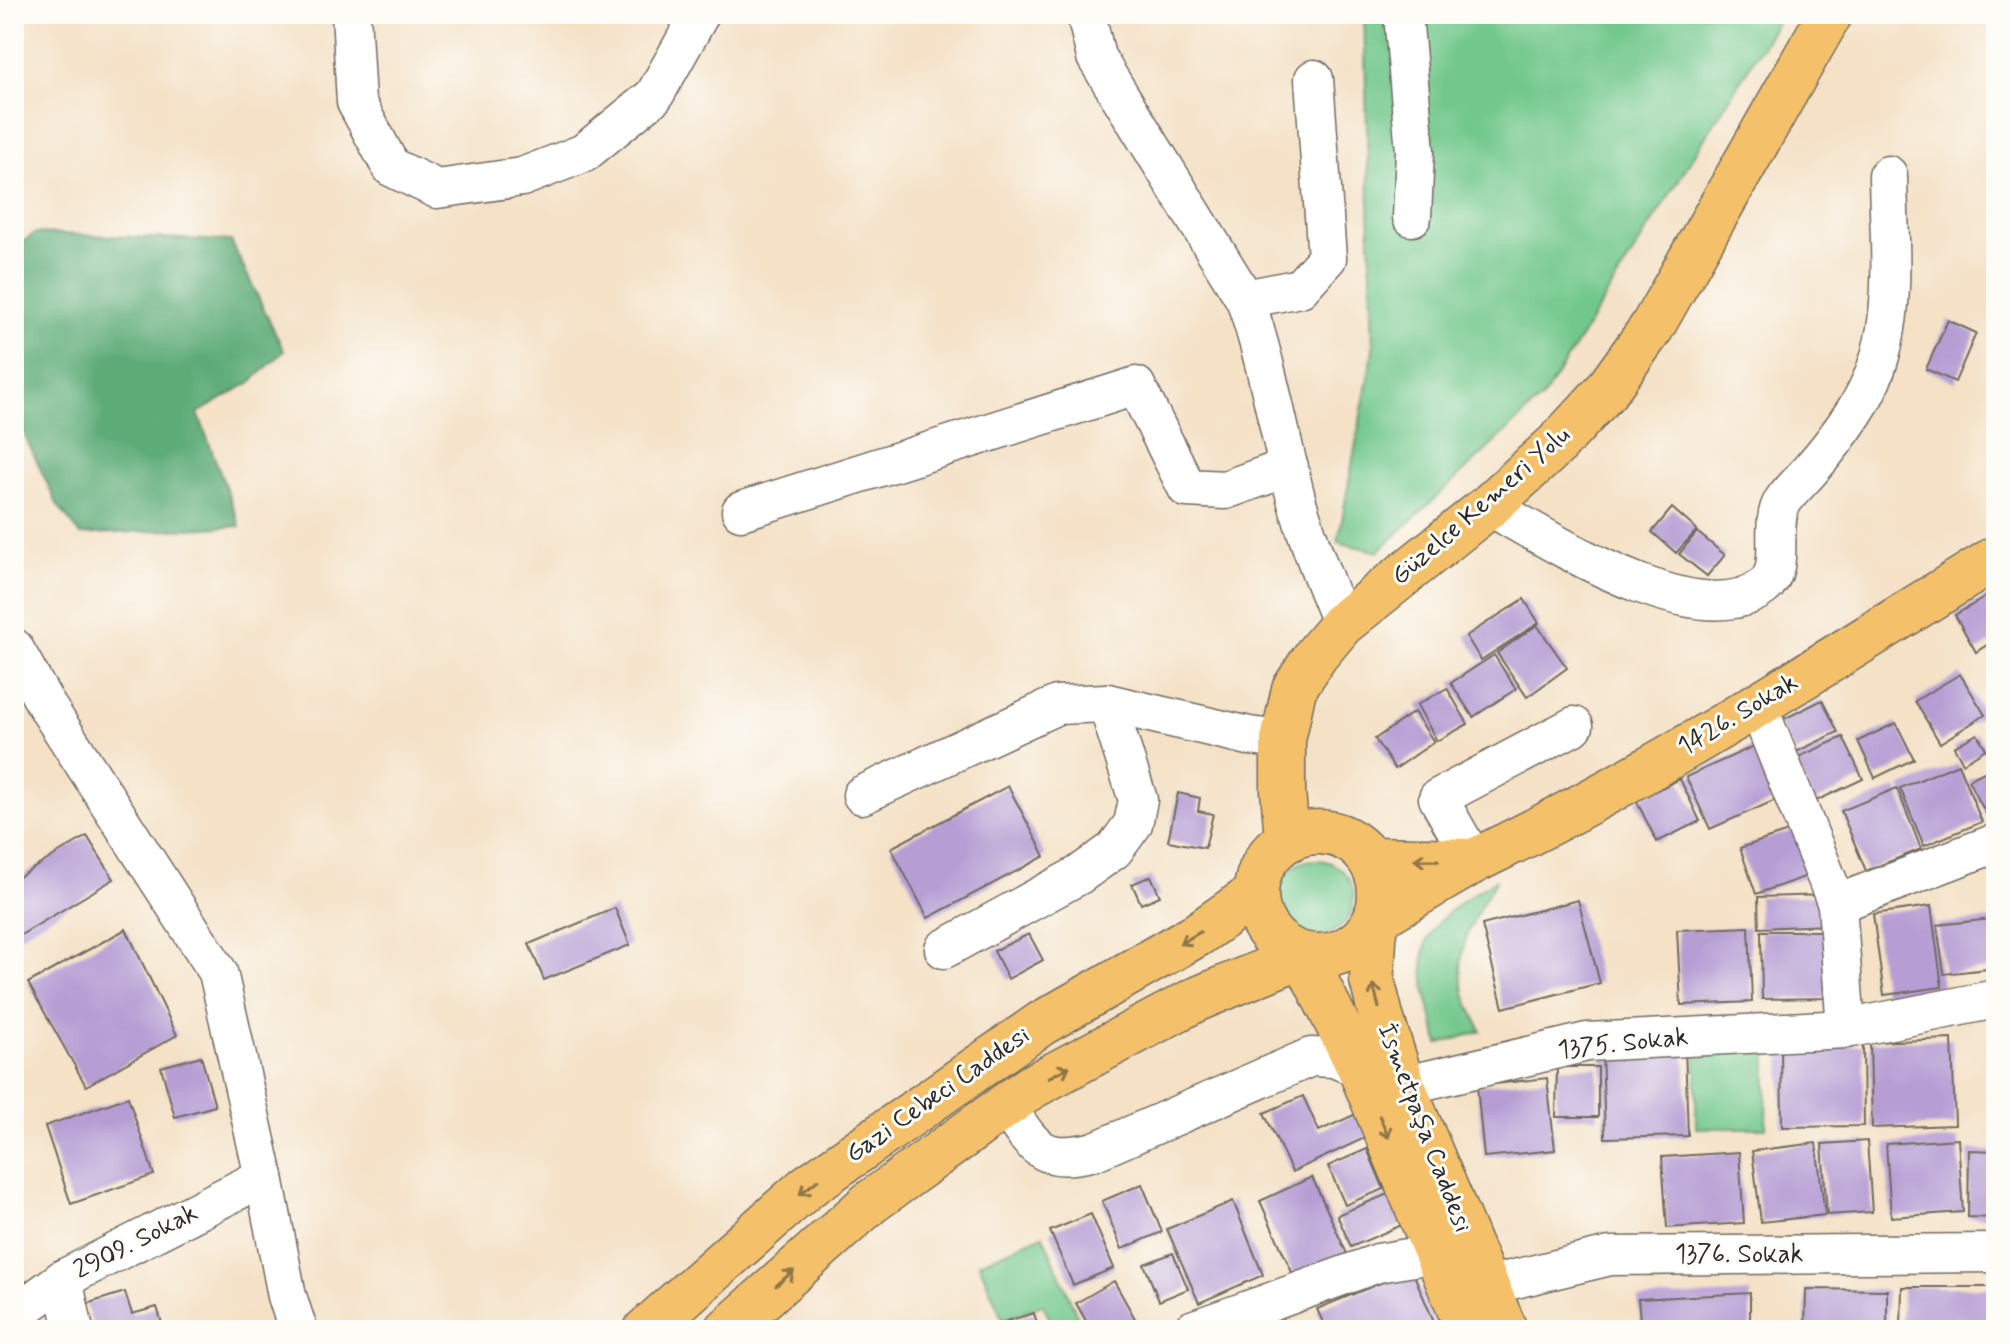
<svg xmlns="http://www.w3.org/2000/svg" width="2010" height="1344" font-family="Mynerve,sans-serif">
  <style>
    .green { fill: #72c88c; stroke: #4e7a5c; stroke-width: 2 }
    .forest { fill: #5dac78; stroke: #446c52; stroke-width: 2 }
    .building { fill: #b69ed4 }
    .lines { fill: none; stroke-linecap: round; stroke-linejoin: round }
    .minor-casing { stroke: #716b61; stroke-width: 41 }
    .major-casing { stroke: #716b61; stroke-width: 47 }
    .minor { stroke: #fff; stroke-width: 38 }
    .major { stroke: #f4c16a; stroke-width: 44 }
    .oneway { stroke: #90764a }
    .labels { text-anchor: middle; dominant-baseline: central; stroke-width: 6; stroke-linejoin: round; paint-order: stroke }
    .street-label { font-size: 26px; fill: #2b2b2b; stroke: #fdfcf7 }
  </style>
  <rect width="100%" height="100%" fill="#fdfcf7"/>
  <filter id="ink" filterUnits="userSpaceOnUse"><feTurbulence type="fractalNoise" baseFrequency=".0125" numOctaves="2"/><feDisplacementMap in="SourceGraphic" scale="16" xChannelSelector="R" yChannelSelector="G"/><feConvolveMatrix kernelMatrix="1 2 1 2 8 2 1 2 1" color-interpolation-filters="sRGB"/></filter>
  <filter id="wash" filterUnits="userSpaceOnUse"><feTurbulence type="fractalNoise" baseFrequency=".006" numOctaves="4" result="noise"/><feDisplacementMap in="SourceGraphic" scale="32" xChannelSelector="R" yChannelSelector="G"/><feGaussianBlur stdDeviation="1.8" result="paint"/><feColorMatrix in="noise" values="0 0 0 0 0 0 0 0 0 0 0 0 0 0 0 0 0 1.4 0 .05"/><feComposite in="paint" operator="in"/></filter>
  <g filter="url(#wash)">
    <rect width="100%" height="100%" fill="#f4e1c6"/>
    <g class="green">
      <polygon points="1364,14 1782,14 1544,396 1378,552 1338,542 1373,350"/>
      <circle cx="1316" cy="898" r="38"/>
      <path d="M1497,879c-21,33 -44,70 -33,111 3,14 12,28 17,41l-42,13c-25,-92 -30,-114 58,-165z"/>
      <polygon points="1696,1048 1767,1048 1766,1128 1696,1128"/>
      <polygon points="1043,1235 1083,1330 1055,1330 1043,1304 1003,1320 979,1263"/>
    </g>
    <polygon class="forest" points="36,233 231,241 284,351 251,382 198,413 240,526 81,535 58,506 14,413 14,247"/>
    <g id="blocks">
      <g class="building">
        <polygon points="1948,320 1976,333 1955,382 1926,369"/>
        <polygon points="1672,508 1697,530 1676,553 1652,532"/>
        <polygon points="1697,532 1725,555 1707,576 1679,554"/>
        <polygon points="1989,595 1996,607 1996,653 1990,643 1976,652 1955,615"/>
        <polygon points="1524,599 1539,623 1481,660 1466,636"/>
        <polygon points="1537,625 1567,668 1527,697 1497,653"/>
        <polygon points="1494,655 1516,689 1473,717 1451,683"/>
        <polygon points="1960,674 1985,715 1940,743 1915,701"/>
        <polygon points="1447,688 1468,724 1437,741 1417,705"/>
        <polygon points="1822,700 1838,732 1794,753 1778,722"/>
        <polygon points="1414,712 1434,742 1395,769 1375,739"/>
        <polygon points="1896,723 1914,759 1875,778 1858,741"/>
        <polygon points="1977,734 1986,749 1963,763 1954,747"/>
        <polygon points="1843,737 1863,779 1814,802 1794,759"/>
        <polygon points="1754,746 1778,799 1710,829 1686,777"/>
        <polygon points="1958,764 1982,822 1924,846 1900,788"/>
        <polygon points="1996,766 1996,817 1990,821 1968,780"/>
        <polygon points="1680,779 1700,821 1657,842 1636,800"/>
        <polygon points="1008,786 1045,856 928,918 891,848"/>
        <polygon points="1897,788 1921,849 1866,871 1841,811"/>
        <polygon points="1178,793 1200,798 1198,811 1213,814 1205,848 1168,841"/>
        <polygon points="1797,829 1813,874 1756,894 1740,848"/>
        <polygon points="87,836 114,879 14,939 14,880"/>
        <polygon points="1151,876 1160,896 1141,904 1132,884"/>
        <polygon points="1827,895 1828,925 1759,928 1758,897"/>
        <polygon points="1578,900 1600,983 1503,1008 1482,925"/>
        <polygon points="1931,906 1942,987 1884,995 1873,914"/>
        <polygon points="615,908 630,945 544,980 529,944"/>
        <polygon points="1991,919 1996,968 1944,974 1937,925"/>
        <polygon points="1749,927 1752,1002 1681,1005 1677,930"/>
        <polygon points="126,929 177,1035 86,1086 28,983"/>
        <polygon points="1761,931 1830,931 1831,998 1762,999"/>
        <polygon points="1029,934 1043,960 1008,979 994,951"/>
        <polygon points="1952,1039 1955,1125 1872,1128 1870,1042"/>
        <polygon points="1781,1045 1863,1045 1864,1126 1782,1127"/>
        <polygon points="1685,1047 1688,1136 1605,1138 1602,1049"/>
        <polygon points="201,1056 215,1106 175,1117 161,1067"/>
        <polygon points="1557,1067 1598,1067 1598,1117 1556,1117"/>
        <polygon points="1547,1078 1555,1150 1484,1157 1477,1086"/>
        <polygon points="1303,1096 1319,1131 1358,1113 1369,1136 1292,1172 1264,1113"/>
        <polygon points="128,1097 154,1175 71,1204 45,1126"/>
        <polygon points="1958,1139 1963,1212 1891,1217 1886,1144"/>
        <polygon points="1867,1141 1872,1212 1827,1215 1822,1144"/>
        <polygon points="1816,1143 1825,1215 1761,1222 1752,1151"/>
        <polygon points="1367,1149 1384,1189 1345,1205 1328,1166"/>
        <polygon points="1969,1150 1996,1151 1996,1218 1968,1217"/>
        <polygon points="1739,1152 1744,1223 1667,1228 1662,1157"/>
        <polygon points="1312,1177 1348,1256 1295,1279 1260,1201"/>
        <polygon points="1142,1184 1162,1232 1122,1249 1102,1201"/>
        <polygon points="1388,1194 1402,1225 1351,1247 1337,1215"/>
        <polygon points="1233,1201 1263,1275 1199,1303 1167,1229"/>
        <polygon points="1091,1214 1114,1268 1073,1285 1050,1231"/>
        <polygon points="1173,1253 1188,1289 1159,1301 1144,1264"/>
        <polygon points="1412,1270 1436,1327 1325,1327 1317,1309"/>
        <polygon points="1114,1281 1138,1324 1128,1330 1091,1330 1076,1303"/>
        <polygon points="1902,1287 1996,1287 1996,1330 1901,1330"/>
        <polygon points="1806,1289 1887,1290 1887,1330 1805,1330"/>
        <polygon points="125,1292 132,1314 157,1307 164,1330 94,1330 86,1304"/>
        <polygon points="1750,1293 1750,1330 1641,1330 1638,1299"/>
        <polygon points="1034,1313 1039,1330 987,1330 987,1327"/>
      </g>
    </g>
  </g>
  <g filter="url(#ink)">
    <use href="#blocks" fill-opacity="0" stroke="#716b61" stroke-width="2"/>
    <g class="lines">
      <g class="minor-casing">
        <g id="minor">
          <polyline points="351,14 356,102 391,167 437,189 522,177 584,153 654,96 700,14"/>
          <path d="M1086,14l10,43 149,242c23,66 34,135 52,203 12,42 28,82 45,122"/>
          <polyline points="1403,14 1415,151 1412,217"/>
          <polyline points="1245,299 1300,288 1327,258 1314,79"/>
          <path d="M1489,506c59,33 209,130 274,81 25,-19 4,-61 20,-86 7,-11 19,-21 28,-32 16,-18 31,-38 44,-58 47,-70 34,-156 33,-236"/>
          <polyline points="741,511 1136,386 1187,488 1225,490 1289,467"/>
          <polyline points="14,648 46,705 218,972 264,1177 287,1296 298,1330"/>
          <polyline points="1757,704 1837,904 1846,1029"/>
          <polyline points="862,795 1057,705 1107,703 1249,736 1283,740"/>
          <polyline points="1474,861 1438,798 1574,726"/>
          <polyline points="1837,904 1996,843"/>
          <polyline points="944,949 1079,875 1114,850 1133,824 1138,800 1107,703"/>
          <polyline points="1403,1086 1587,1042 1846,1029 1996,999"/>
          <path d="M1006,1106c28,42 35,58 89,45l216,-94 23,1 26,11"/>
          <polyline points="63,1279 74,1330"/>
          <polyline points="1486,1286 1610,1256 1996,1253"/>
          <polyline points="14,1315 63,1279 264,1177"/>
          <polyline points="1192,1330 1257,1307"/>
          <polyline points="1254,1330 1257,1307 1378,1263 1437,1253"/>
        </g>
      </g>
      <g class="major-casing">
        <g id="major">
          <circle cx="1318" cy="894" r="62"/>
          <polyline points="1287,840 1283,790 1283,740 1294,689 1316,655 1342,624 1489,506 1557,444 1606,391 1652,327 1830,14"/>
          <polyline points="1370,859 1474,861 1375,919"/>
          <path d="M1474,861c181,-87 351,-198 522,-303"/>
          <polyline points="1375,919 1372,980 1382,1020 1403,1086 1505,1330"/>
          <polyline points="1303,955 1360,1069 1468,1330"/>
          <polyline points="646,1330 807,1187 1042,1023 1198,934 1255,894"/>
          <polyline points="727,1330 871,1202 1033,1086 1195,1000 1303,955"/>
        </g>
      </g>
      <use href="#minor" class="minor"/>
      <use href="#major" class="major"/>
    </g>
    <defs><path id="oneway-shaft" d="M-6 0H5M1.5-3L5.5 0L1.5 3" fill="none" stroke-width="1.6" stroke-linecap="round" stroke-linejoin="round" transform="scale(2)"/></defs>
    <g class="oneway">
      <use href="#oneway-shaft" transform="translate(1426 860) rotate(-179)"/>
      <use href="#oneway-shaft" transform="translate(1190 938) rotate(149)"/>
      <use href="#oneway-shaft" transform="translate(1376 996) rotate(-104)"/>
      <use href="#oneway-shaft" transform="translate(1059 1072) rotate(-28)"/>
      <use href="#oneway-shaft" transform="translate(1384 1127) rotate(67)"/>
      <use href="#oneway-shaft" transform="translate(809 1187) rotate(142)"/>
      <use href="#oneway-shaft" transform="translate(785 1278) rotate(-41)"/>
    </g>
  </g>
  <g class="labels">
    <g class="street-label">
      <text transform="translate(1481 506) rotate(-41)">Güzelce Kemeri Yolu</text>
      <text transform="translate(1738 715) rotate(-31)">1426. Sokak</text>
      <text transform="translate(1623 1044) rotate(-6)">1375. Sokak</text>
      <text transform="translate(938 1095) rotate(-35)">Gazi Cebeci Caddesi</text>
      <text transform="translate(1424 1128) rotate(69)">İsmetpaşa Caddesi</text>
      <text transform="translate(136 1242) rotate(-27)">2909. Sokak</text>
      <text x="1739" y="1255">1376. Sokak</text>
    </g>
  </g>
  <rect width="2010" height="1344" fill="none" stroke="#fdfcf7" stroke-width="48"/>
</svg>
